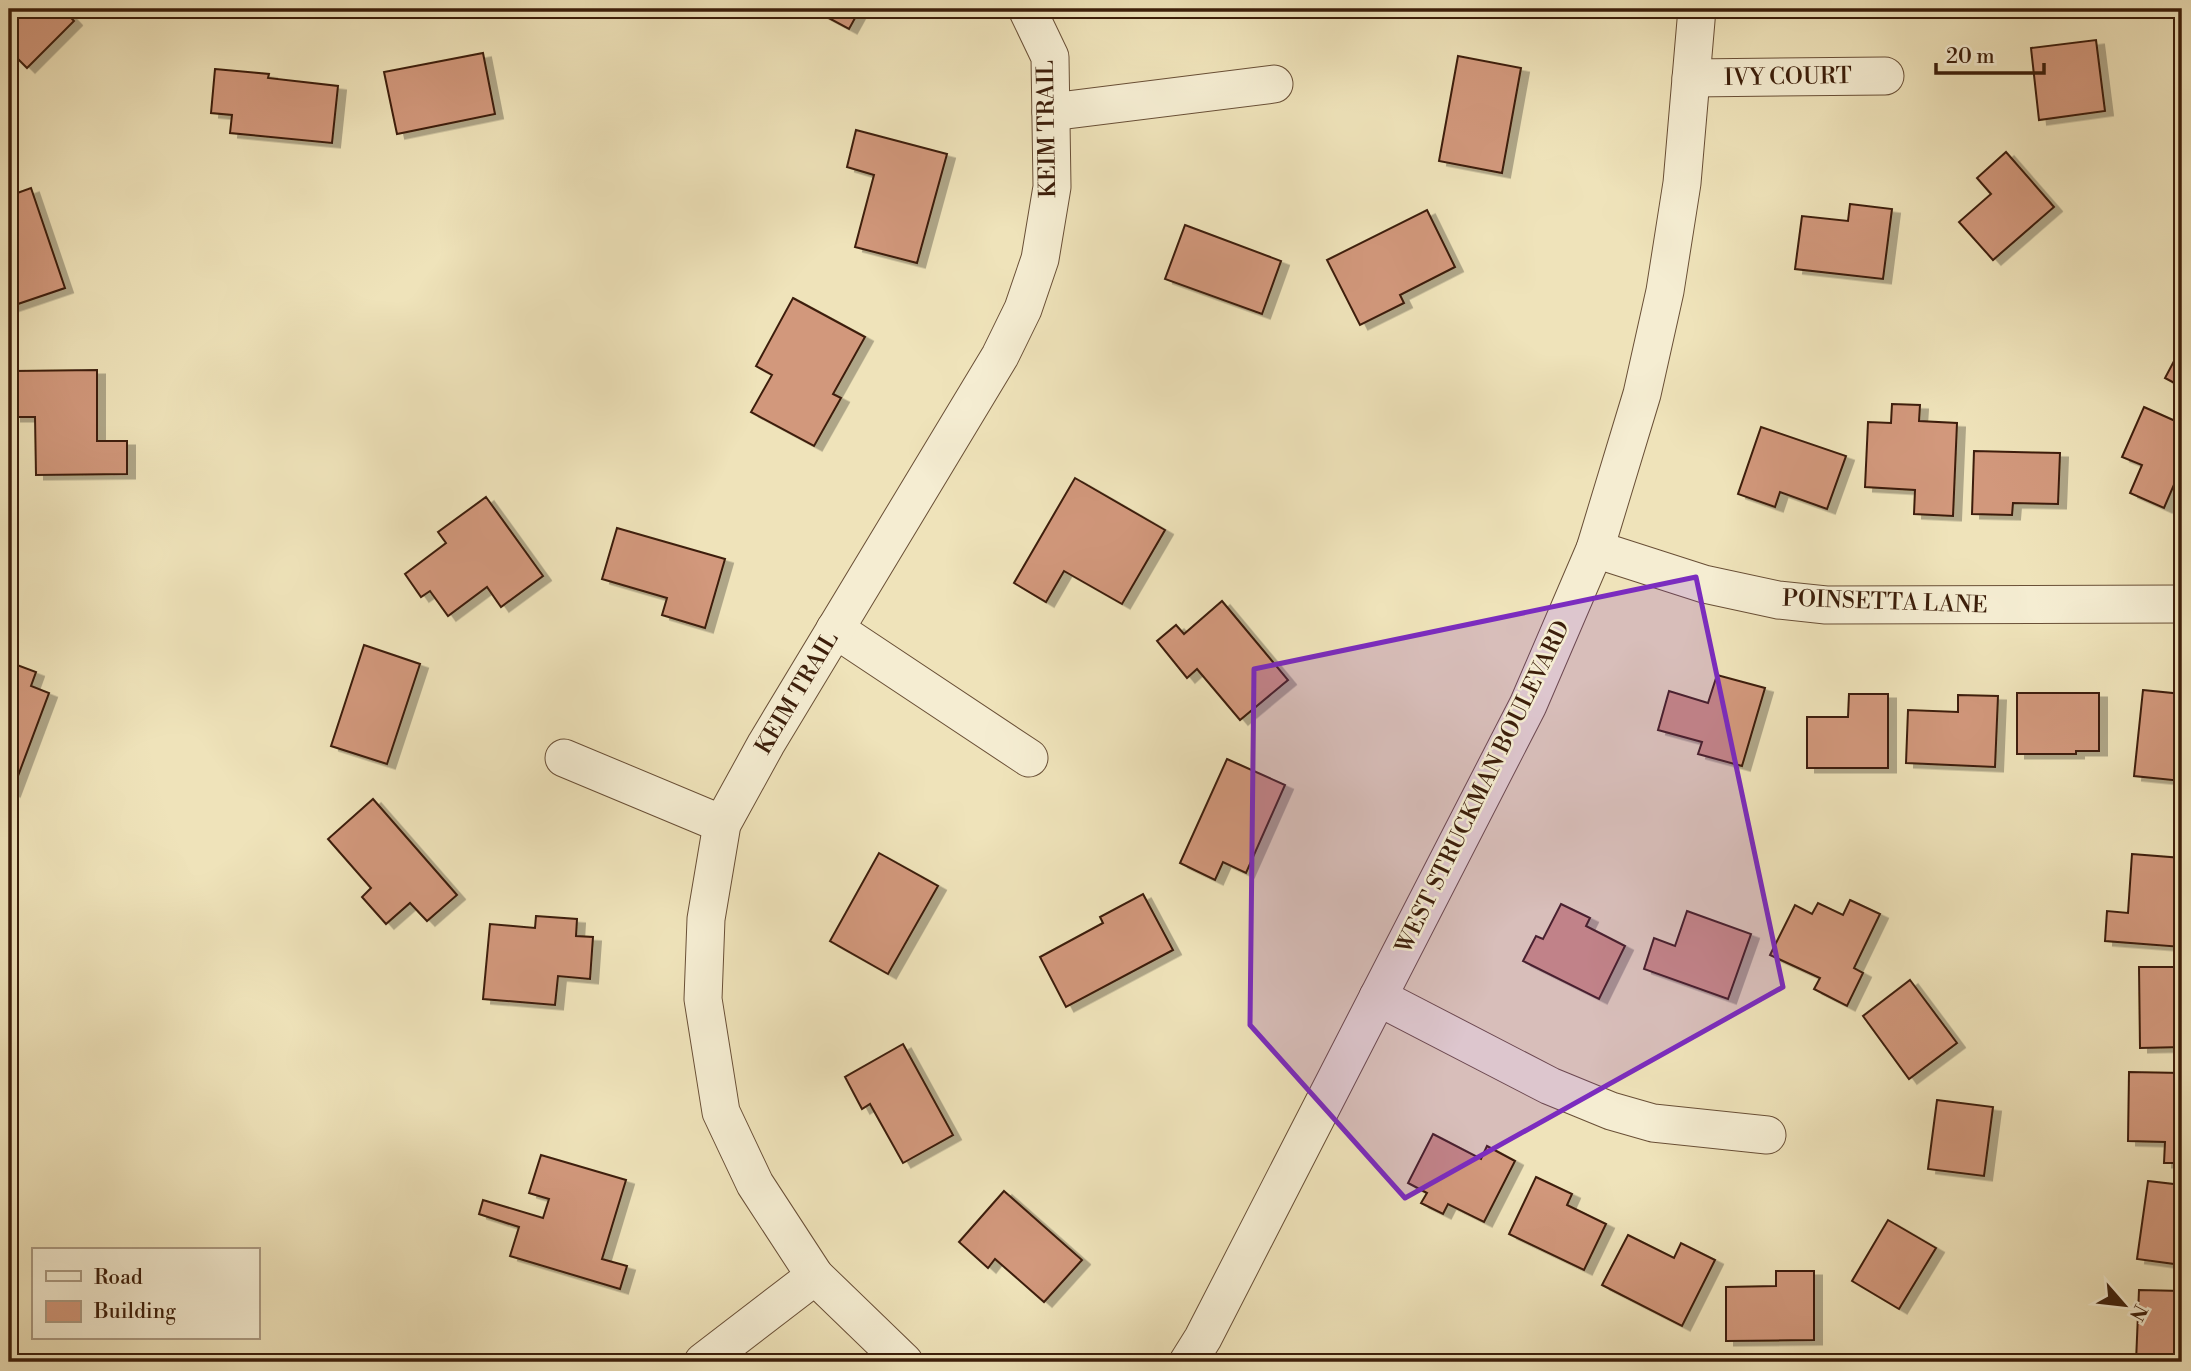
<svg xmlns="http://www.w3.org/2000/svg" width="2191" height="1371" font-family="'Libre Bodoni',serif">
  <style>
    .building { fill: #d2987b; stroke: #3c1e0a; stroke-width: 2; filter: url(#shadow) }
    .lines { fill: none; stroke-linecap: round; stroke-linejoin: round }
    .street-casing { stroke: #694f36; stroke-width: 39 }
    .street { stroke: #f5edd2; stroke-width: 37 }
    .marked { fill: #7b2cbf; fill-opacity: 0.2; stroke: #7b2cbf; stroke-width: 5; stroke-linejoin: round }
    .labels { text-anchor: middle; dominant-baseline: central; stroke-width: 5; stroke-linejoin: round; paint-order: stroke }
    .street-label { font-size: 23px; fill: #3c1e0a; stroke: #f5edd2 }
  </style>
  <defs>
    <filter id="shadow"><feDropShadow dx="8" dy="4.5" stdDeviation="0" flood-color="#0004"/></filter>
  </defs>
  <rect width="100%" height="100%" fill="#efe3ba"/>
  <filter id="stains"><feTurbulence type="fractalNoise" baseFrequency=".00286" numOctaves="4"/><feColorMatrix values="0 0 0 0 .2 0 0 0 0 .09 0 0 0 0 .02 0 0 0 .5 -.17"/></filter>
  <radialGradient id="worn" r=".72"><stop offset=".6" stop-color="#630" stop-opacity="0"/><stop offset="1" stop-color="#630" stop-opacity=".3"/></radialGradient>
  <g class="building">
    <polygon points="9,9 63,9 74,21 27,68 9,50"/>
    <polygon points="812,9 860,9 849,29"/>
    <polygon points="2096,40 2105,111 2039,120 2031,48"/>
    <polygon points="483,53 495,114 397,134 384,72"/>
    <polygon points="1458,56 1521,68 1502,173 1439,161"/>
    <polygon points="215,69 269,74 268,78 338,86 332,143 230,133 232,115 211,113"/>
    <polygon points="856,130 947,154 917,263 855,247 874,175 847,167"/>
    <polygon points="2006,152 2054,207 1993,260 1959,222 1991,194 1977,178"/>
    <polygon points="31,188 65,288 9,307 9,196"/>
    <polygon points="1850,204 1892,209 1883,279 1795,269 1802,216 1848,221"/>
    <polygon points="1427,210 1455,267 1400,295 1404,303 1360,325 1327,260"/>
    <polygon points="1185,225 1281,261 1262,314 1165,279"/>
    <polygon points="793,298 865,337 833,394 841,398 814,446 751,412 772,375 756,366"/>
    <polygon points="2182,346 2182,387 2165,378"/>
    <polygon points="97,370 97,441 127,441 127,474 36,475 35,417 13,417 13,371"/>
    <polygon points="1892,404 1920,405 1919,421 1957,423 1953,516 1914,514 1915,490 1865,487 1868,422 1891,423"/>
    <polygon points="2144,407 2182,424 2182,474 2179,473 2164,508 2130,493 2142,465 2122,457"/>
    <polygon points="1761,427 1846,456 1827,509 1780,492 1775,507 1738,494"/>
    <polygon points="1974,451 2060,453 2058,504 2013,503 2012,515 1972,514"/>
    <polygon points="1075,478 1165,530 1122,604 1064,571 1046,602 1014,583"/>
    <polygon points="486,497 543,576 501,607 487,587 448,616 430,591 421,597 405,574 446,543 438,532"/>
    <polygon points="617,528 725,559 705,628 662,615 667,598 602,579"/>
    <polygon points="1222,601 1288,680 1240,720 1197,669 1187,678 1157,641 1176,625 1184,634"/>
    <polygon points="364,645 420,664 387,764 331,746"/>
    <polygon points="9,662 36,672 31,686 49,693 12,792 9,790"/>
    <polygon points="1717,675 1765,688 1742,766 1698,754 1702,742 1658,730 1669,691 1708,703"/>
    <polygon points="2143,690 2182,694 2182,781 2134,776"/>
    <polygon points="2017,693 2099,693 2099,751 2076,751 2076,754 2017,754"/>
    <polygon points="1849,694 1888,694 1888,768 1807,768 1807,717 1848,717"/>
    <polygon points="1958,695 1998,696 1995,767 1906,763 1908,710 1958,712"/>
    <polygon points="1227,759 1285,785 1246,873 1223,862 1215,880 1180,863"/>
    <polygon points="373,799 457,895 427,921 410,903 386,924 362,897 371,888 328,839"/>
    <polygon points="879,853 938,886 888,974 830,941"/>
    <polygon points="2132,854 2182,858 2182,947 2105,941 2107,911 2128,913"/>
    <polygon points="1143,894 1173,950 1066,1007 1040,957 1103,923 1100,917"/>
    <polygon points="1850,900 1880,914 1854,968 1863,973 1847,1006 1814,989 1820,978 1770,955 1795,905 1812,914 1818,903 1843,915"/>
    <polygon points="1561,904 1590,918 1586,926 1625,946 1599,999 1523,961 1536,936 1543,939"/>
    <polygon points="1687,911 1751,934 1728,999 1644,969 1654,938 1675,946"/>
    <polygon points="536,916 577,919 576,936 593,937 590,979 558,976 555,1005 483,999 490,924 535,928"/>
    <polygon points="2139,967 2182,967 2182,1047 2140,1048"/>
    <polygon points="1910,980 1957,1043 1909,1079 1863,1016"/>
    <polygon points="903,1044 953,1135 903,1163 870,1104 862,1109 845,1077"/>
    <polygon points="2129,1072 2182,1073 2182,1163 2164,1163 2165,1142 2128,1141"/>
    <polygon points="1937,1100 1993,1107 1984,1176 1928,1169"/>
    <polygon points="1433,1134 1481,1159 1487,1146 1515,1161 1484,1222 1448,1204 1443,1214 1421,1203 1427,1193 1408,1183"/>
    <polygon points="541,1155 626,1180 602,1259 627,1266 620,1289 510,1256 519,1227 479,1214 483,1200 543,1218 549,1199 529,1193"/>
    <polygon points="1536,1177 1572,1194 1567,1205 1606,1224 1584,1270 1509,1234"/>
    <polygon points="2148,1181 2182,1185 2182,1265 2137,1259"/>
    <polygon points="1004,1191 1082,1260 1044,1302 995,1259 988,1268 959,1242"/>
    <polygon points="1888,1220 1936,1248 1899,1309 1852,1281"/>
    <polygon points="1628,1235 1674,1258 1681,1243 1715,1260 1682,1326 1602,1285"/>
    <polygon points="1776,1271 1814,1271 1814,1340 1726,1341 1726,1287 1776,1286"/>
    <polygon points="2139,1290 2182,1291 2182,1362 2136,1362"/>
  </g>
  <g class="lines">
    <g class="street-casing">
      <g id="street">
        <polyline points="1691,78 1885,76"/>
        <polyline points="1051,112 1274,84"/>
        <polyline points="1595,549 1704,584 1778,600 1826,605 2182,604"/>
        <polyline points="835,629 1029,758"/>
        <polyline points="564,758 722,824"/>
        <polyline points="1378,997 1550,1086 1611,1111 1653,1123 1767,1135"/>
        <polyline points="703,1362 815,1276"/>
        <polyline points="904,1362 815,1276 755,1184 721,1112 703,999 706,919 722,824 766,744 1000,356 1023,309 1040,259 1052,187 1050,57 1027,9"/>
        <polyline points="1188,1362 1203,1338 1528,705 1595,549 1642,394 1665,291 1682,183 1697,9"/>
      </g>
    </g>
    <use href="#street" class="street"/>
  </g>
  <path class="marked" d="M1696,577l87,410 -378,211 -155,-173 4,-356z"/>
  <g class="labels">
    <g class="street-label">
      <text transform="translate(1788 77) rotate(-1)">IVY COURT</text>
      <text transform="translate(1047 129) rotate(-91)">KEIM TRAIL</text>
      <text transform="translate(1885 602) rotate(2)">POINSETTA LANE</text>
      <text transform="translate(797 693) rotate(-59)">KEIM TRAIL</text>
      <text transform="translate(1483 787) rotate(-64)">WEST STRUCKMAN BOULEVARD</text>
    </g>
  </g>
  <rect width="2191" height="1371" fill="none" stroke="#efe3ba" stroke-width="35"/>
  <rect x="10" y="10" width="2170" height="1350" fill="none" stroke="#3c1e0a" stroke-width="3.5"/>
  <rect x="18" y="18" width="2156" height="1336" fill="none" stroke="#3c1e0a" stroke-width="2"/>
  <rect x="32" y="1248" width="228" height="91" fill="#f5edd2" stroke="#ab9a82" stroke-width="2"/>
  <rect x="46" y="1271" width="35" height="10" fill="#f5edd2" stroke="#ab9a82" stroke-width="2"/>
  <text x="94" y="1284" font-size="21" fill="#3c1e0a">Road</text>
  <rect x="46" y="1301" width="35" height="21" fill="#d2987b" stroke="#ab9a82" stroke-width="2"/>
  <text x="94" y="1318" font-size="21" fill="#3c1e0a">Building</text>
  <g transform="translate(2124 1305) rotate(118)" stroke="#f5edd2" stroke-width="5" paint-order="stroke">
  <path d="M0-5L12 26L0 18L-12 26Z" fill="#3c1e0a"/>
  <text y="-10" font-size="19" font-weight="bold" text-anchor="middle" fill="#3c1e0a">N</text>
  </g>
  <path d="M1936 63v10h108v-10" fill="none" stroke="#3c1e0a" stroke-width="3.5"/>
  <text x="1946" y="63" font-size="21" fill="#3c1e0a" stroke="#f5edd2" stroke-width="5" paint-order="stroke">20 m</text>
  <rect width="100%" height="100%" filter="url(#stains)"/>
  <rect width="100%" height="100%" fill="url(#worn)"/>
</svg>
